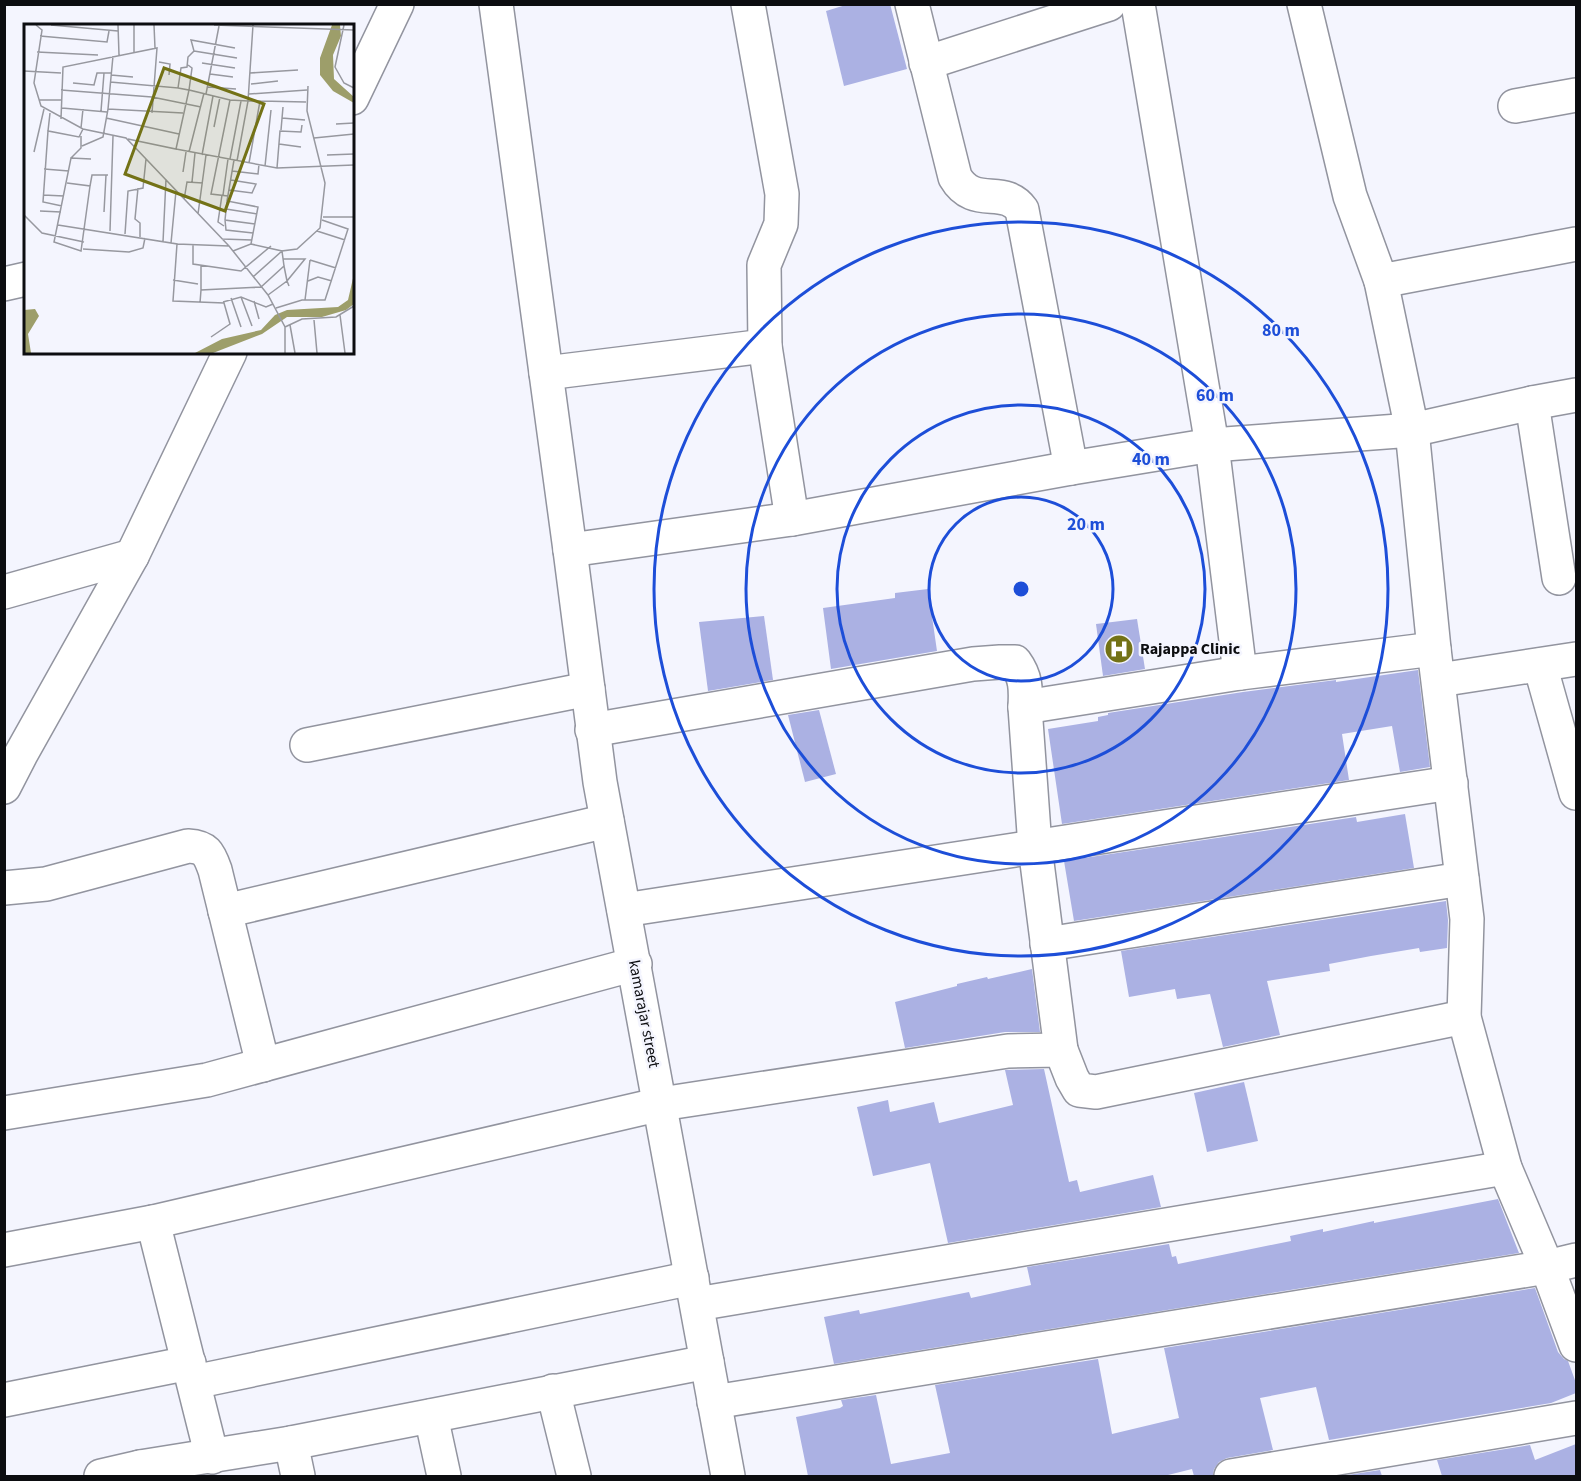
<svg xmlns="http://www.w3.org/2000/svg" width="1581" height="1481" font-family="'Source Sans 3',sans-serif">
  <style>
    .building { fill: #abb1e3 }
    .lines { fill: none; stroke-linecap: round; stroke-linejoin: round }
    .minor-casing { stroke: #92949f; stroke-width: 36 }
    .major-casing { stroke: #92949f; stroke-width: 36 }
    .minor { stroke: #fff; stroke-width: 33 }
    .major { stroke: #fff; stroke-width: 33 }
    .ring { fill: none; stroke: #1d4ed8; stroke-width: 3 }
    .labels { text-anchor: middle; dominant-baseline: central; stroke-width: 5; stroke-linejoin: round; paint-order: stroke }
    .poi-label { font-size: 16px; font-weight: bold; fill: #0c0d10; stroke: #f4f5fe; text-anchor: start }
    .street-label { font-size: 16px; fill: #0c0d10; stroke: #f4f5fe }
    .inset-road { fill: none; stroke: #97989f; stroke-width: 1.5 }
    .view { fill: #737216; fill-opacity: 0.15; stroke: #737216; stroke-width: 3 }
    .inset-edge { fill: none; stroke: #0c0d10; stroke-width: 3 }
    .centre { fill: #1d4ed8; stroke: #f4f5fe; stroke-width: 3 }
    .ring-label { font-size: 18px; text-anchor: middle; font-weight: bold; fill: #1d4ed8; stroke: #f4f5fe; stroke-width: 5; stroke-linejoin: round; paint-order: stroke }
  </style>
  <rect width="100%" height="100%" fill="#f4f5fe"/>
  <g class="building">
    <polygon points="849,4 890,4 907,69 844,86 826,11"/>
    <polygon points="928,589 937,651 831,669 823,608 895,598 895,593"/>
    <polygon points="764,616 773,680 708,691 699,622"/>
    <polygon points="1137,619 1145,669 1103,676 1096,624"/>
    <polygon points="1418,670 1430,767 1400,772 1392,726 1342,734 1349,780 1062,824 1048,729 1098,721 1098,717 1108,715 1108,713 1243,692 1336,680 1336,682"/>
    <polygon points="819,710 836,774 805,782 788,715"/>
    <polygon points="1405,814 1414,868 1074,921 1064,861 1356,817 1357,822"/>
    <polygon points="1446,901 1448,920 1447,948 1420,952 1419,948 1371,956 1329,964 1330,971 1267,981 1280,1035 1223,1047 1210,994 1177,999 1175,989 1129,997 1121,951"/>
    <polygon points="1032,969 1040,1032 1005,1032 905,1048 895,1002 957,986 957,984 987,977 988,979"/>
    <polygon points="1044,1069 1069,1182 1077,1180 1080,1192 1153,1175 1161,1207 948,1243 930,1163 873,1176 857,1107 888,1100 890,1112 934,1102 939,1123 1013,1105 1005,1070"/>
    <polygon points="1244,1082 1258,1141 1207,1152 1194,1093"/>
    <polygon points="1498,1199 1519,1253 834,1364 824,1317 859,1310 860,1314 969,1292 971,1298 1031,1285 1027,1267 1169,1244 1172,1257 1176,1256 1178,1264 1291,1241 1290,1236 1323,1229 1323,1232 1374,1221 1374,1223"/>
    <polygon points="1535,1288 1558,1352 1564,1359 1568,1361 1576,1383 1576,1393 1551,1403 1329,1440 1316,1387 1260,1398 1273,1450 1227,1458 1219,1462 1214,1469 1213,1475 1205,1476 1194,1476 1192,1469 1164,1476 808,1476 796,1417 840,1408 843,1406 841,1400 876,1395 891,1464 950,1453 935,1385 1098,1359 1112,1434 1179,1418 1164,1348"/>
    <polygon points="1576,1444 1576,1476 1442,1476 1437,1460 1530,1445 1535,1460"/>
    <polygon points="1380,1470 1382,1476 1341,1476"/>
  </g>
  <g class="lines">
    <g class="minor-casing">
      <g id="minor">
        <polyline points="496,4 570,550 792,519 1071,468 1212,445 1412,430 1434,649 1467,919 1464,1017 1505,1168 1547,1267 1576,1260"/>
        <polyline points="748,4 782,194 781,224 764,265 765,346 792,519"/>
        <path d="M912,4l43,173c19,33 49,7 67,33l49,258"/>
        <polyline points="1138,4 1212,445 1240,673"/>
        <polyline points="1304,4 1350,196 1381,281 1576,244"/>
        <polyline points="926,63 1109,4"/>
        <polyline points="1515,106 1576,95"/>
        <polyline points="1381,281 1412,430 1532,403 1576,395"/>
        <polyline points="4,284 26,279"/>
        <polyline points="546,373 765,346"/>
        <polyline points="1532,403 1559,578"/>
        <polyline points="570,550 600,782 728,1476"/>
        <polyline points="4,592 132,556"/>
        <polyline points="1540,665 1576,793"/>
        <polyline points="1439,680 1576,659"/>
        <polyline points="1025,707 1035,847 1061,1050"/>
        <path d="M592,730l381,-66 27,-2h15c11,15 11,27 10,45l215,-34 194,-24"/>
        <polyline points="307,745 588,689"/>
        <path d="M4,888l42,-4 142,-38c18,1 21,7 27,24l48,195"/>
        <polyline points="624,910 1451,783"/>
        <polyline points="225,911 607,821"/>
        <polyline points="1047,944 1462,879"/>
        <polyline points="4,1113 207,1080 635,964"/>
        <polyline points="4,1250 153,1222"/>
        <polyline points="697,1304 1505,1168"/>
        <polyline points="194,1382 692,1278"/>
        <polyline points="553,1391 574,1476"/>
        <polyline points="4,1400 189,1363"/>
        <polyline points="714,1402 1547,1267 1576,1345"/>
        <polyline points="431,1416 444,1476"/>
        <polyline points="291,1443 298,1476"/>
        <polyline points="212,1457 153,1222 661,1104 1008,1051 1061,1050 1072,1078 1079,1090 1096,1092 1464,1017"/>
        <polyline points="101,1476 140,1467"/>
        <polyline points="142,1476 140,1467 291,1443 707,1362"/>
        <polyline points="1231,1476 1576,1418"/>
      </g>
    </g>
    <g class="major-casing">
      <g id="major">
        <polyline points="352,98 397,4"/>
        <polyline points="4,787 21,754 132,556 230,352"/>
      </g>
    </g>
    <use href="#minor" class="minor"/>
    <use href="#major" class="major"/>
  </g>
  <g class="ring">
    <circle cx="1021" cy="589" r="92"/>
    <circle cx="1021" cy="589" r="184"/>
    <circle cx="1021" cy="589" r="275"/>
    <circle cx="1021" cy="589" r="367"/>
  </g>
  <defs>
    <g id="hospital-disc" transform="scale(1.5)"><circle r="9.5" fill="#737216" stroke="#f4f5fe"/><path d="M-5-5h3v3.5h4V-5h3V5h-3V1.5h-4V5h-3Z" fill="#fff"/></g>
  </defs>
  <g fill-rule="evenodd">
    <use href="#hospital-disc" x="1119" y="649"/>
  </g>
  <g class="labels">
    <g class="poi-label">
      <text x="1140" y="649">Rajappa Clinic</text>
    </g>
    <g class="street-label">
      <text transform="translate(644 1014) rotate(79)">kamarajar street</text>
    </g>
  </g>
  <g transform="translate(24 24)">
    <rect width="330" height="330" fill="#f4f5fe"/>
    <path d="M308,1h8l1,11 -8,19 1,24 20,18v6l-21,-12 -13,-16v-17zM330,250v30l-8,6 -24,7h-35l-25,17 -49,19h-18l27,-14 39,-9 14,-15 12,-5 51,-3 10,-7zM11,285l4,7 -11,18 3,19h-7v-43z" fill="#9d9e6a"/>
    <path class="inset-road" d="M12,1l6,5 -8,53 7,23 42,23 43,9 103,108 39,49 17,32v26M27,1l67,6M94,1l1,30M130,1l1,23M190,1l140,5M320,1l-9,42 9,16 10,5M16,12l67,6 2,-11M170,27l43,7M13,28l61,3M110,28v-27M135,38l11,2 -1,11M178,39l33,5M0,47l37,2M226,49l48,-3M186,50l23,3M87,51l22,2M86,58l68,6 3,-20 6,-1 1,-10 6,-6 -3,-11 44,8M49,59l21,2 3,-12h14M227,60l27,-3M184,63l28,2M154,64l11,2 3,-22 -4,-3M37,66l91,7 49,10M182,70l13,-68M225,70l58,-4M15,76h23M236,77l46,1M38,84l45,4M84,85l5,-53M77,87l3,-38M82,94l73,16M258,94l23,2M37,95l2,-52 94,-19 -5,65M312,100l18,-1M190,103l6,-30M57,104l2,-19M257,106l2,-23M24,107l2,-18M290,114l40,-4M104,115l48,10 13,-59 41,10 18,1 5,-76M255,120l22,3M58,122l21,-9 5,-28 75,4M152,125l101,19 77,-3M10,128l10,-43M165,128l15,-59M178,131l11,-59M303,131l27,-1M47,134l10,-10v-12M206,135l11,-58M213,137l11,-60h12l-11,62M241,142l6,-56M253,144l3,-37 21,1 1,-7M20,145l25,2M208,147l26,3 1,-10M159,148l3,-20M168,158l3,-29M43,159l23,3 -9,65 -27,-9 17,-84 20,1M66,162l2,-11h16M114,164l-3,31 5,4v14M205,166l23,3 4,-9 -25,-4M19,171l21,1M198,171l-4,27 6,4M199,171l5,-36M204,172l-17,-2 19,-94M160,176l3,-18 16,1M203,177l-2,19 30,4M38,182l-19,-4 5,-71 31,6 4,-8M202,185l31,5M16,187l21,1M80,188l2,-37M174,190l8,-59M0,191l18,18 42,9M299,193h31M201,196l1,10 27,3M34,201l119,19 -4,57 51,2 6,21 -19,13M86,207l3,-95M293,207l28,9M101,210l3,-43 15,-3 3,-29M198,215l30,1M139,218l3,-63M147,219l5,-52M153,220l52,2M227,220l31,7 -29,26M169,221v19l48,7 30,-25M59,225l46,3 14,-4 2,-10M209,227l18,-7 7,-37 -31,-6 7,-41M259,235h22l-18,22 2,5M286,236l26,8M177,241v25M149,256l25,4M284,257l10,-4 14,4M244,271l19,-14 -3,-15M217,273l11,29M207,274l10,29M281,276l5,-40M230,277l5,18M199,278l18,-5 25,10 7,-3M176,279l1,-13 60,-3 23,-21 -2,-15 15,-2 23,-21 5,-45 -18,-72 1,-25M252,284l26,-8h23l23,-71 -26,-9M316,291l5,38M290,296l3,33M266,301l5,28M261,303l17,-8 34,-2 18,-11"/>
    <path class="view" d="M140,44l100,36 -39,107 -100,-37z"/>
    <rect width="330" height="330" class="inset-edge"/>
  </g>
  <circle cx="1021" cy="589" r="9" class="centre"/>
  <g class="ring-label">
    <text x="1281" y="336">80 m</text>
    <text x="1215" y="401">60 m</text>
    <text x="1151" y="465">40 m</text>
    <text x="1086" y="530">20 m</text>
  </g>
  <rect width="1581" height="1481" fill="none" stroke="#0c0d10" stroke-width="12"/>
</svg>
